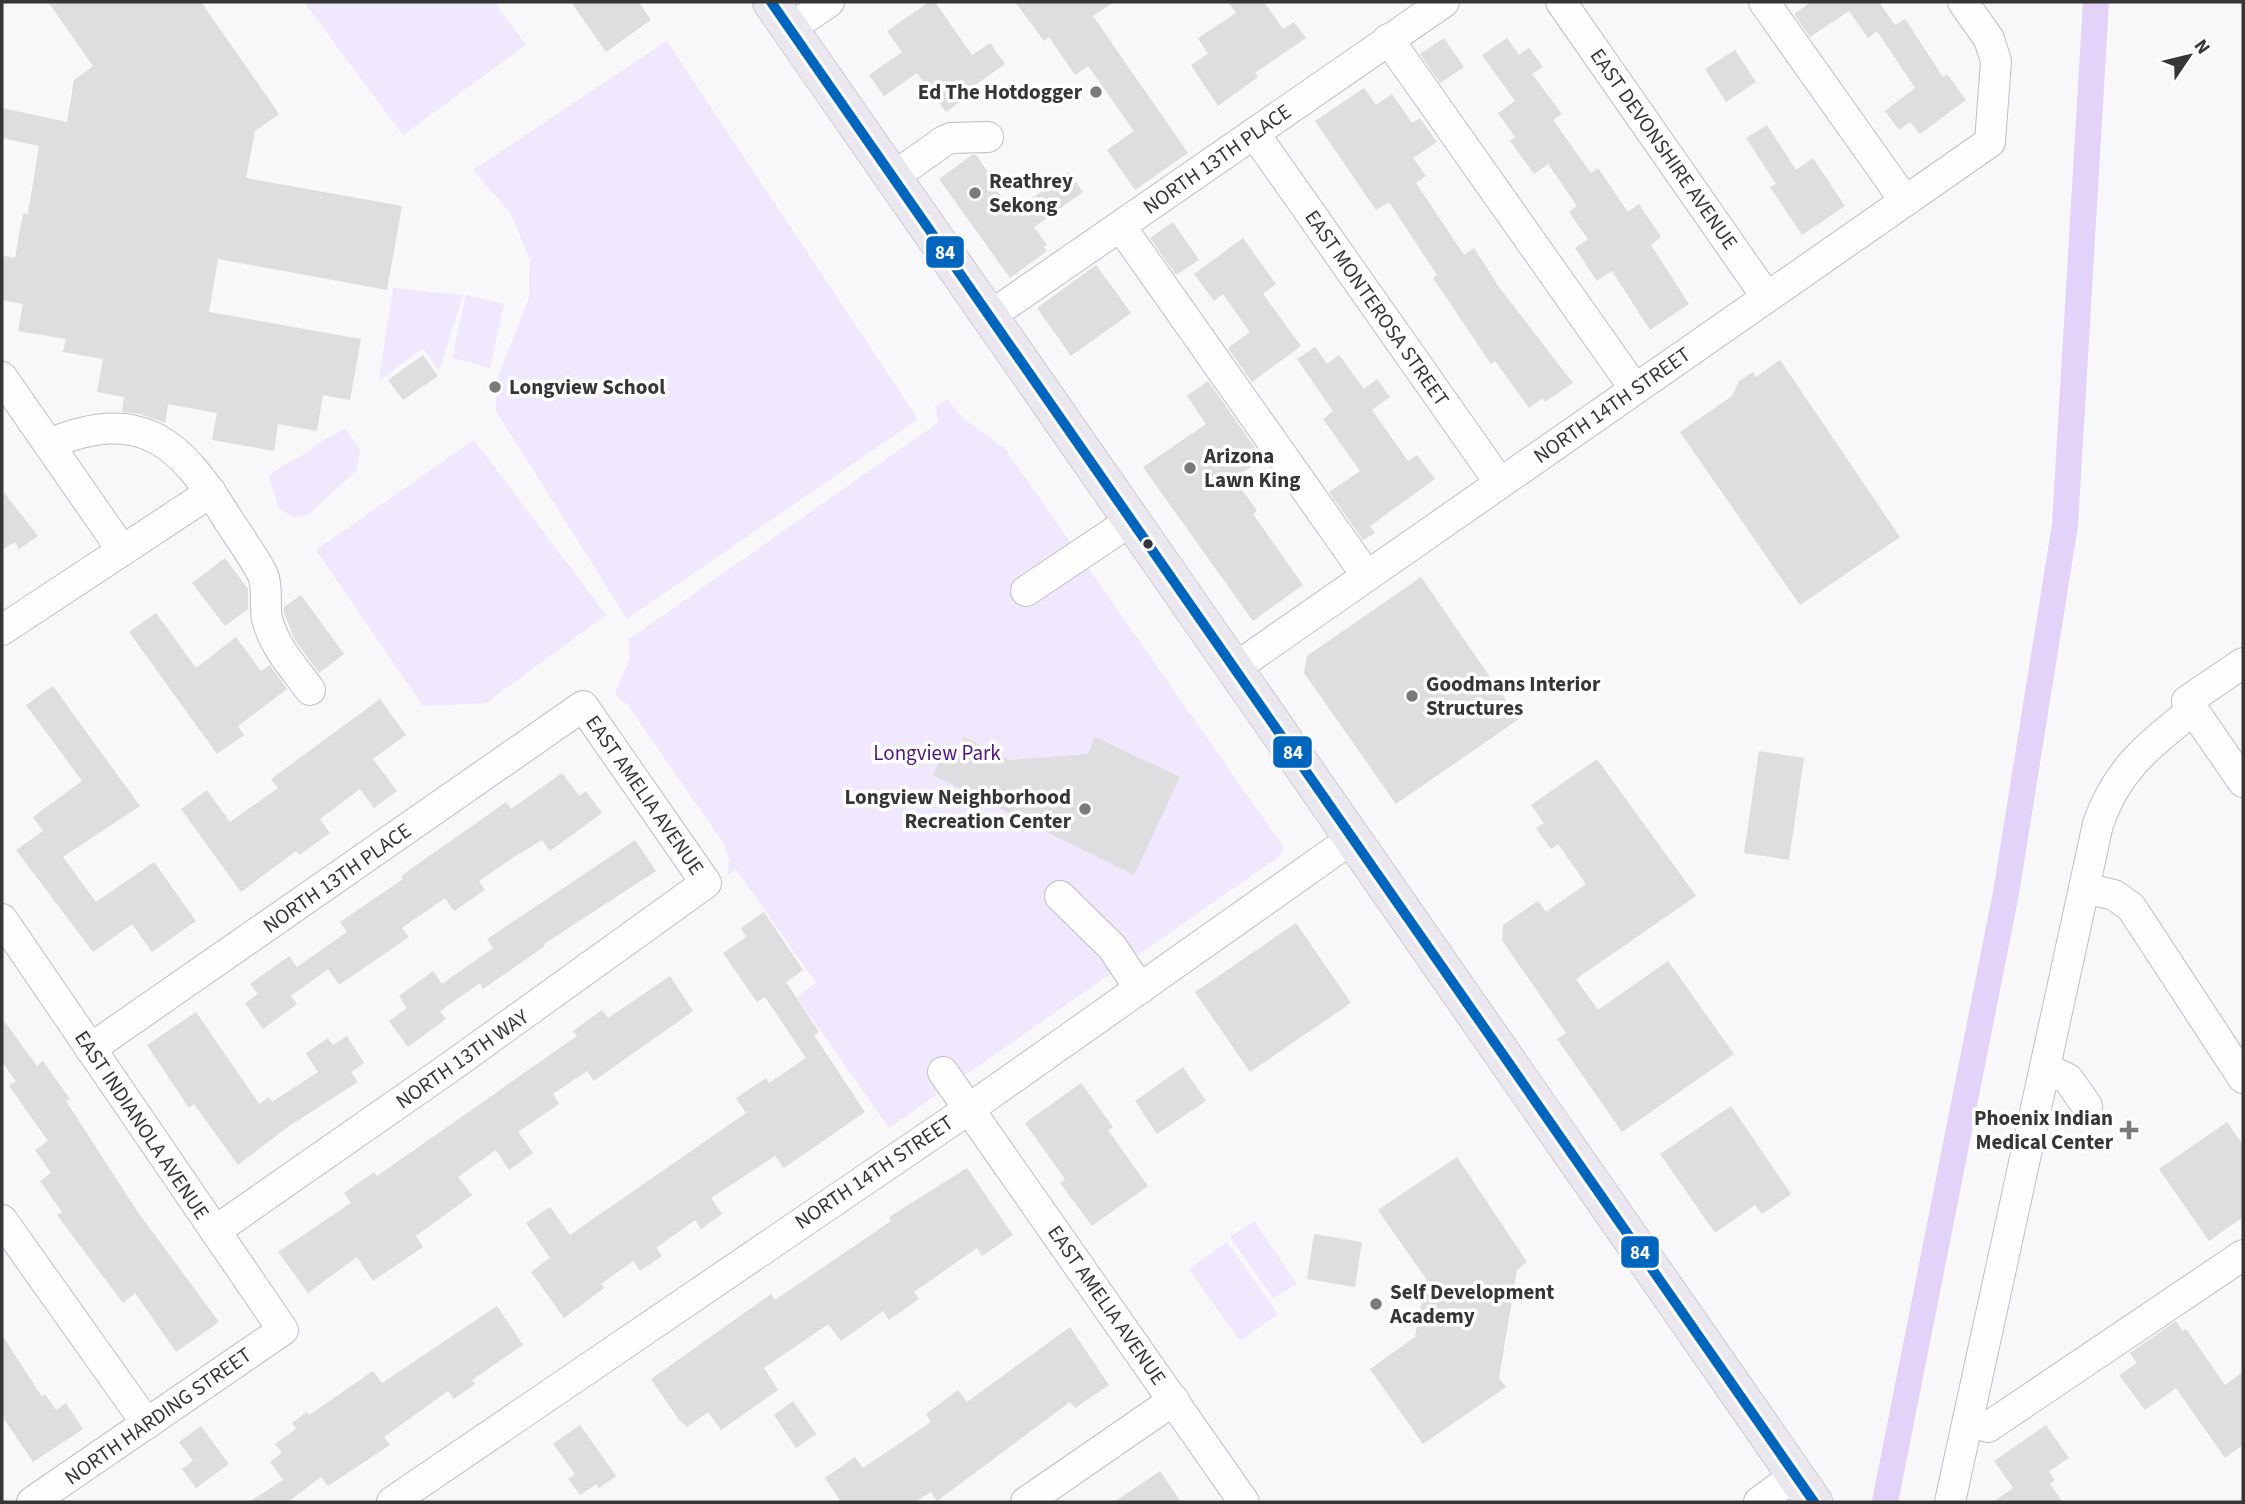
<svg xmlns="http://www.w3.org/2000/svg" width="2245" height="1504" font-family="'Source Sans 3',sans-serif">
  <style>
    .green { fill: #f0e8fc }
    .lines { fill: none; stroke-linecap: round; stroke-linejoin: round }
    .canal { stroke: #e3d3f9; stroke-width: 26 }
    .building { fill: #dedddf }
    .minor-casing { stroke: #c0bfc1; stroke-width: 32 }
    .major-casing { stroke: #b4acbb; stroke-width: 38 }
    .minor { stroke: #fefefe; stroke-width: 30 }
    .major { stroke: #eae7ef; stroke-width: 37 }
    .bus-1-casing { stroke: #fff; stroke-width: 16 }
    .bus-1 { stroke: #0065bd; stroke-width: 10 }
    .poi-dot { fill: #7a797b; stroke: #fff; stroke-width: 2.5 }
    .bus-dot { fill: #363537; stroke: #fff; stroke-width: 2.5 }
    .labels { text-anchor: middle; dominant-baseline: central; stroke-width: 7; stroke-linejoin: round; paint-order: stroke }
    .poi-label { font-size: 21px; font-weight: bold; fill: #363537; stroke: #fff; text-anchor: start }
    .street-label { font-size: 21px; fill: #363537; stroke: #fff }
    .park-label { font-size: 21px; fill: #50177d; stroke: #fff }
    .line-badge { stroke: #fff; stroke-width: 2.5 }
    .badge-label { font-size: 19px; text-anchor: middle; font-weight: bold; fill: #fff }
  </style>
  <rect width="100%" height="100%" fill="#f8f7f9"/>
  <g class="green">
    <polygon points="304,2 494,2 526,45 403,135"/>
    <polygon points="667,41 918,419 627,619 496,411 496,382 529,298 530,260 511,214 473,170"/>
    <polygon points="393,288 463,295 439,371 423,348 379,381"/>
    <polygon points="466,295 504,304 490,368 452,358"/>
    <polygon points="947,399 963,418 1005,449 1284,848 1280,856 889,1128 797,997 816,983 736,869 728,875 729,860 724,844 627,704 615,694 630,657 628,640 939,422 935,407"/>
    <path d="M345,429l15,20 -3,21 -49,45 -15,3 -15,-11 -9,-31c8,-8 13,-10 23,-15 19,-10 33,-24 53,-32z"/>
    <polygon points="474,440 606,615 486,703 423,706 316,550"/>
    <polygon points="1254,1221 1297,1284 1273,1298 1230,1237"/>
    <polygon points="1227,1242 1278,1314 1240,1341 1189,1269"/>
  </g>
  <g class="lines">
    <polyline class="canal" points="1885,1502 2006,893 2065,525 2096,2"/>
  </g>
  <g class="building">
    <polygon points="48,2 201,2 279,114 255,131 246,178 402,206 387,290 218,259 209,312 361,339 350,400 323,395 317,431 278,424 274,451 212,440 217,413 168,404 165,423 140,414 122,412 124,397 97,392 103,359 63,352 66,339 18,331 23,304 2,300 2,269 4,256 15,258 23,213 28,214 39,146 2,138 2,108 67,122 74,80 93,66"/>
    <polygon points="571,2 639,2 651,20 606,52"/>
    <polygon points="929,2 935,2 972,55 990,43 1005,64 968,90 971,94 946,112 917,73 884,96 869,75 902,52 887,31"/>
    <polygon points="1015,2 1114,2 1093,16 1188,153 1135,190 1107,150 1134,131 1088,66 1075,75 1049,37 1044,41"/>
    <polygon points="1228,2 1264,2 1283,29 1294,22 1306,38 1255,73 1258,77 1218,106 1191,65 1208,54 1198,38 1236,13"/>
    <polygon points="1811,2 1879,2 1895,25 1905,19 1943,77 1947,74 1966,100 1920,134 1910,122 1899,130 1885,111 1915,88 1877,31 1868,38 1849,11 1810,37 1794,14"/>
    <polygon points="1444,38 1464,67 1440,83 1420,54"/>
    <polygon points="1507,38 1519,55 1529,48 1543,67 1532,74 1562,114 1553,120 1591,173 1598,168 1628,212 1639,204 1661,237 1651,245 1689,304 1650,330 1612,271 1597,281 1575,248 1588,239 1569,212 1577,206 1548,164 1534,174 1510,141 1515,137 1498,113 1515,101 1482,55"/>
    <polygon points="1735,50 1756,82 1726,102 1705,69"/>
    <polygon points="1364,88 1376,105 1392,94 1412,123 1420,118 1437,142 1413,158 1426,176 1416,183 1464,255 1474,248 1499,287 1573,383 1545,402 1543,398 1529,408 1495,361 1491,364 1433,278 1437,275 1389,202 1376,210 1315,121"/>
    <polygon points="1767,125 1796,170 1813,158 1845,206 1802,235 1770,187 1776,184 1746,138"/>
    <polygon points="972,155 976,155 988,172 986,174 1012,212 1069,172 1083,192 1034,227 1047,245 1044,247 1047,251 1010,278 939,179"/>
    <polygon points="1173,222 1199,260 1176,275 1150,238"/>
    <polygon points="1243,238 1276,284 1263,294 1301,346 1252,382 1228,348 1250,332 1223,294 1214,301 1194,274"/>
    <polygon points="1096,265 1131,313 1071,356 1037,308"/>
    <polygon points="1315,347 1327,364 1339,355 1364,389 1377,379 1390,397 1372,410 1408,461 1417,455 1435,479 1370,526 1375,533 1363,540 1329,492 1360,471 1323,419 1333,411 1297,359"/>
    <polygon points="423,355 438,376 403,400 388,380"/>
    <polygon points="1780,360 1900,537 1800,605 1680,432 1732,396 1739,381 1753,372 1756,377"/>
    <polygon points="1208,381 1263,459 1234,478 1257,511 1253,514 1303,585 1253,621 1143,467 1206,424 1187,396"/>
    <polygon points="2,490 38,536 19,549 15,542 2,550"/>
    <polygon points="225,558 248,589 248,609 225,626 192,583"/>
    <polygon points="1421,577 1519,719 1396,804 1304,673 1307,656"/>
    <polygon points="301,595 344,654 319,673 295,640 284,613 283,608"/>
    <polygon points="156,613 196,668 236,637 261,671 270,665 287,689 238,726 244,735 217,754 129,632"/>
    <polygon points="53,686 140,806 63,857 96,902 154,862 196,921 152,952 132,924 93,952 16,850 43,831 33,817 82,781 26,705"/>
    <polygon points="380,699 406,735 373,759 397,791 374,808 360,789 320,819 330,833 299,855 296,851 241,892 181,809 207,790 230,822 278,788 271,779"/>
    <polygon points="964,737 1010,760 1088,754 1095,737 1180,777 1134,875 933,775 948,744 959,748"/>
    <polygon points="1759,751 1804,758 1789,860 1744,853"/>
    <polygon points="1597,759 1696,896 1576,979 1598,1010 1668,961 1734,1054 1622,1132 1557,1039 1566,1033 1502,940 1503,925 1538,901 1546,912 1586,884 1558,844 1551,849 1536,828 1544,823 1531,805"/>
    <polygon points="562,773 579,796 586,791 602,813 550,851 542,840 514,857 479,881 485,890 454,911 445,898 402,928 409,937 339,985 328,969 291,996 297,1004 263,1029 245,1003 258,994 250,984 289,956 297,967 347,932 340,922 403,879 401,876 506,802 511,809"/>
    <polygon points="635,840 656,871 544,944 545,946 483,989 480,983 440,1011 446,1019 408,1047 389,1021 407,1008 399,996 433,971 442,984 493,948 487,939"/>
    <polygon points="764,912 803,970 786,982 819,1032 814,1035 865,1112 784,1168 775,1156 711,1198 722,1214 701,1229 695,1220 656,1248 662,1256 640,1271 633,1261 601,1284 604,1288 564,1318 531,1272 550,1258 526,1223 550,1207 570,1235 746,1113 736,1098 766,1078 769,1083 806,1058 765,997 757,1002 723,953 746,937 741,928"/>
    <polygon points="1296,923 1351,1003 1250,1072 1195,992"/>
    <polygon points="670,976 693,1011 594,1081 587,1071 553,1094 559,1104 518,1132 533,1153 509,1170 496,1150 458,1177 472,1195 416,1236 423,1247 373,1281 357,1257 308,1293 278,1252 351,1203 344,1193 374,1172 377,1176 577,1036 573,1031 602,1010 608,1018"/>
    <polygon points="196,1012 259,1104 269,1097 272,1102 318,1072 306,1053 328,1038 333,1045 347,1036 364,1063 351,1072 358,1082 289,1126 238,1165 194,1104 189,1108 147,1045"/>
    <polygon points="2,1018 37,1066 43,1061 70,1099 66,1101 137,1211 219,1322 176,1352 135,1293 123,1303 57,1215 62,1212 40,1181 51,1173 35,1150 48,1141 9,1086 16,1081 2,1062"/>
    <polygon points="1183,1067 1206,1101 1157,1134 1135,1101"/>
    <polygon points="1081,1083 1113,1127 1108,1130 1148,1186 1092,1226 1060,1183 1065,1179 1025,1123"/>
    <polygon points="1731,1106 1791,1194 1762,1214 1755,1205 1715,1233 1660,1154"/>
    <polygon points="2227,1122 2243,1145 2243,1217 2209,1241 2159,1169"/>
    <polygon points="1457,1157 1527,1262 1517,1270 1499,1378 1506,1387 1423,1444 1370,1369 1415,1337 1426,1279 1378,1210"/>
    <polygon points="967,1168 1013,1235 982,1256 977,1248 914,1292 919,1299 889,1320 883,1311 841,1341 828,1324 764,1368 778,1390 721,1430 708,1412 687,1427 679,1420 651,1379 771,1294 775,1300 891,1221 889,1217"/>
    <polygon points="1314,1234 1362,1242 1355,1287 1307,1279"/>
    <polygon points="497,1306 523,1345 472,1380 475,1384 454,1399 448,1391 384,1437 390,1445 328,1486 321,1477 288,1502 249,1502 283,1480 270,1462 282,1453 275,1444 296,1429 292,1423 307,1412 309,1415 373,1371 382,1383"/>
    <polygon points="2176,1321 2183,1331 2186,1329 2225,1385 2243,1372 2243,1445 2225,1458 2176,1388 2145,1410 2119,1375 2137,1363 2130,1353"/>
    <polygon points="1070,1327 1109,1385 1075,1408 1070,1402 937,1501 931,1492 915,1502 841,1502 825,1478 855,1457 863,1468 931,1422 926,1414 958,1390 967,1402"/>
    <polygon points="2,1335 42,1397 45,1394 56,1410 66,1403 83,1429 33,1462 2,1416"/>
    <polygon points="793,1401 816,1434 796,1448 774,1415"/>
    <polygon points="580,1425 616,1476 599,1488 596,1484 580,1495 568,1479 575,1474 553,1444"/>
    <polygon points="2046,1425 2069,1458 2049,1471 2055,1480 2050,1484 2063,1502 1993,1502 2013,1488 1994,1461"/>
    <polygon points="201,1426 229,1464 196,1488 182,1469 193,1461 179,1442"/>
    <polygon points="1160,1471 1181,1502 1114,1502"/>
  </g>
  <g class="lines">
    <g class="minor-casing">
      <g id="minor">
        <polyline points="1561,2 1766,296"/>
        <polyline points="1764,2 1905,201"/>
        <polyline points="789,29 829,2"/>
        <polyline points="1388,39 1635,389"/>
        <polyline points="1254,133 1500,483"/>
        <polyline points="893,177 944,141 951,138 988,137"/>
        <polyline points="1121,227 1367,576"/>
        <polyline points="990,316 1444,2"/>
        <polyline points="2,377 122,550"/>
        <path d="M49,444c94,-39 132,-1 180,77 11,17 25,36 34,54 6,15 0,33 5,47 7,26 27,47 42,68"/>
        <polyline points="1026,591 1132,520"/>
        <polyline points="2,630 211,492"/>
        <polyline points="2243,663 2187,701 2243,782"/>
        <polyline points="1235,668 1990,142 1996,61 1989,39 1963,2"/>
        <polyline points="2084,888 2114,895 2131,907 2243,1078"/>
        <polyline points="1060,896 1112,947 1140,989"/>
        <polyline points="2,919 283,1330 32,1502"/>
        <polyline points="90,1049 583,706 706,883 446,1070 215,1231"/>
        <polyline points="2045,1068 2068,1079 2087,1106"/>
        <polyline points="943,1072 1244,1502"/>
        <polyline points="2,1220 147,1424"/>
        <polyline points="1968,1421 1988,1427 2243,1255"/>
        <polyline points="392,1502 969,1109 1353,838"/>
        <polyline points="1026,1502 1174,1400"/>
        <polyline points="1759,1502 1796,1475"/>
        <path d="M1950,1502l148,-678c19,-55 51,-79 95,-114"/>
      </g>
    </g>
    <g class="major-casing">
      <polyline id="major" points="771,2 1814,1502"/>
    </g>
    <use href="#minor" class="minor"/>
    <use href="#major" class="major"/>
    <g class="bus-1-casing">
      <polyline id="bus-1" points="771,2 1814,1502"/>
    </g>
    <use href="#bus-1" class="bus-1"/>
  </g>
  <g class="poi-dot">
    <circle cx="1096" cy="92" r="7"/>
    <circle cx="975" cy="193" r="7"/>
    <circle cx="495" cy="387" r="7"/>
    <circle cx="1190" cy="468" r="7"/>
    <circle cx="1412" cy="696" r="7"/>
    <circle cx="1085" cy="809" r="7"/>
    <path d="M2125.5 1119.5h7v7h7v7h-7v7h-7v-7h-7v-7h7z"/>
    <circle cx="1376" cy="1304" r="7"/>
  </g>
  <circle class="bus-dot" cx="1148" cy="544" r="6"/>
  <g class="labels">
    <g class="poi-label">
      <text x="1082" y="92" text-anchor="end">Ed The Hotdogger</text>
      <text x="989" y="181">Reathrey<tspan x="989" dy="24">Sekong</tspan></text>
      <text x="509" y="387">Longview School</text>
      <text x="1204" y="456">Arizona<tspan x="1204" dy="24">Lawn King</tspan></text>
      <text x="1426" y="684">Goodmans Interior<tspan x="1426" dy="24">Structures</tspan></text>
      <text x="1071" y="797" text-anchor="end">Longview Neighborhood<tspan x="1071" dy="24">Recreation Center</tspan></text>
      <text x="2113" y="1118" text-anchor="end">Phoenix Indian<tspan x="2113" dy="24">Medical Center</tspan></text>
      <text x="1390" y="1292">Self Development<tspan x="1390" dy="24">Academy</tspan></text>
    </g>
    <g class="street-label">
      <text transform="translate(1664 149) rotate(55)">EAST DEVONSHIRE AVENUE</text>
      <text transform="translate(1217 159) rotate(-35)">NORTH 13TH PLACE</text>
      <text transform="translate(1377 308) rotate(55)">EAST MONTEROSA STREET</text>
      <text transform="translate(1612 405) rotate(-35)">NORTH 14TH STREET</text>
      <text transform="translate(645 795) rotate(55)">EAST AMELIA AVENUE</text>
      <text transform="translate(337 878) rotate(-35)">NORTH 13TH PLACE</text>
      <text transform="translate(462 1059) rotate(-35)">NORTH 13TH WAY</text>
      <text transform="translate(142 1125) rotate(56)">EAST INDIANOLA AVENUE</text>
      <text transform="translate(874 1172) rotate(-34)">NORTH 14TH STREET</text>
      <text transform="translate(1107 1305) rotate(55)">EAST AMELIA AVENUE</text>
      <text transform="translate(158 1416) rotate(-35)">NORTH HARDING STREET</text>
    </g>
    <g class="park-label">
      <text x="937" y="753">Longview Park</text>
    </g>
  </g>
  <g class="line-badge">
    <rect x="925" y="235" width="40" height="34" rx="7" fill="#0065bd"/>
    <rect x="1272" y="735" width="41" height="34" rx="7" fill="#0065bd"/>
    <rect x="1620" y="1235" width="40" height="34" rx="7" fill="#0065bd"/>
  </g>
  <g class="badge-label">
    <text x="945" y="259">84</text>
    <text x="1293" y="759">84</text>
    <text x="1640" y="1259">84</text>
  </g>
  <rect width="2245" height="1504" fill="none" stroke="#363537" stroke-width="7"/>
  <g transform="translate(2189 56) rotate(55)" stroke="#ffffff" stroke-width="5" paint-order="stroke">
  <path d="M0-5L12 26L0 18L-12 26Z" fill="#363537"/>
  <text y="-10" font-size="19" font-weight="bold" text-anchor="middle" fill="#363537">N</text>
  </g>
</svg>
